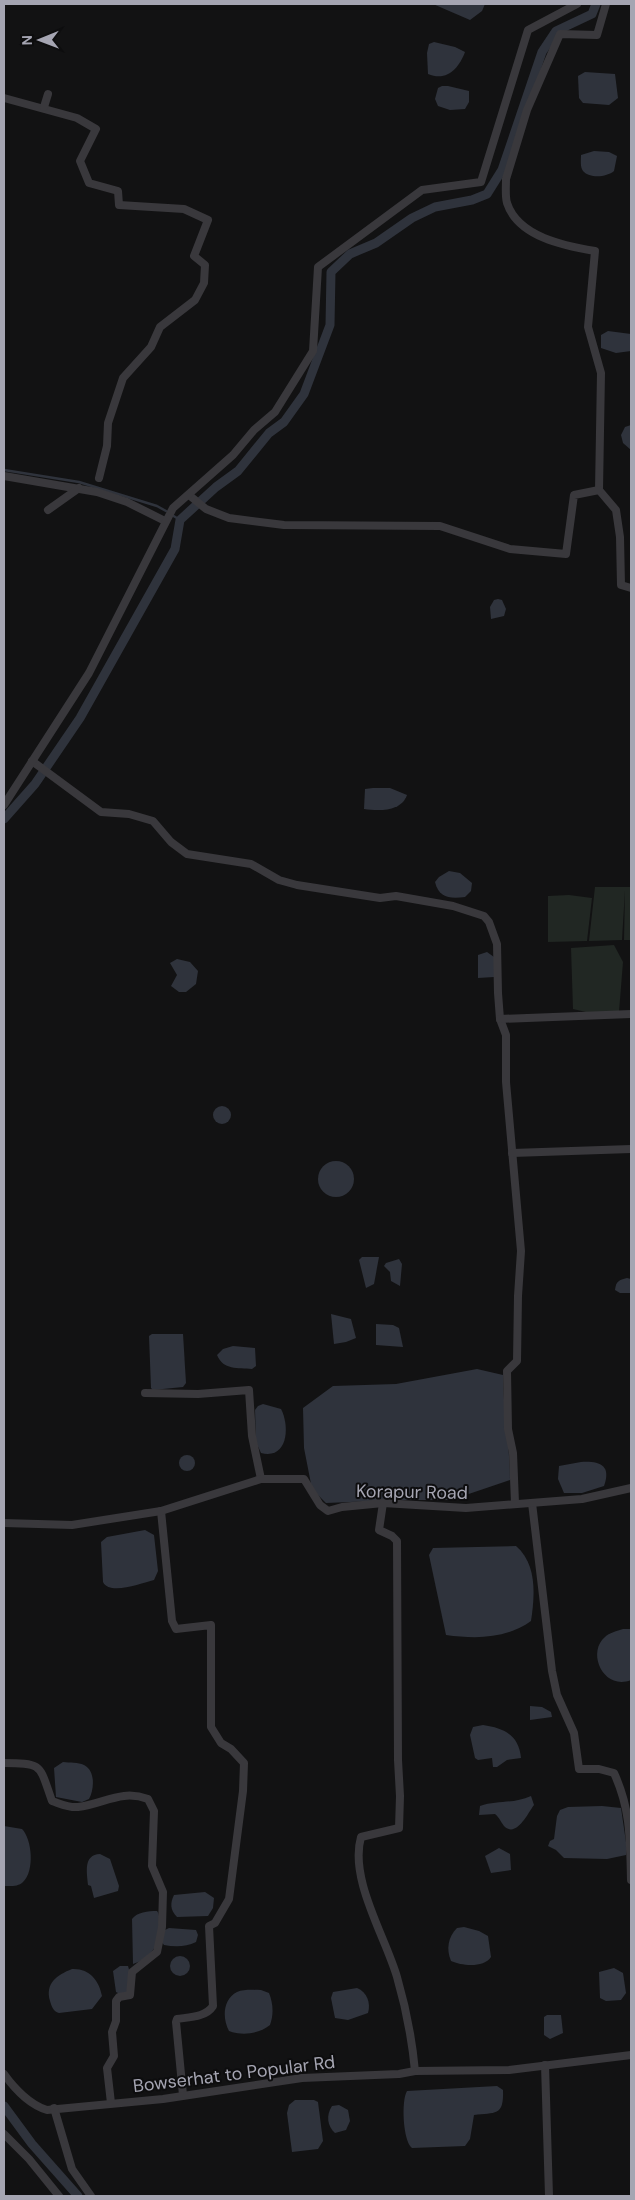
<svg xmlns="http://www.w3.org/2000/svg" width="635" height="2200" font-family="'DM Sans',sans-serif">
  <style>
    .green { fill: #212723 }
    .water { fill: #2f333c }
    .lines { fill: none; stroke-linecap: round; stroke-linejoin: round }
    .stream { stroke: #2f333c; stroke-width: 2.5 }
    .canal { stroke: #2f333c; stroke-width: 9 }
    .minor { stroke: #39383c; stroke-width: 8 }
    .labels { text-anchor: middle; dominant-baseline: central; stroke-width: 4; stroke-linejoin: round; paint-order: stroke }
    .street-label { font-size: 18px; fill: #a5a5b2; stroke: #0d0d0e }
  </style>
  <rect width="100%" height="100%" fill="#121213"/>
  <g class="green">
    <polygon points="595,887 631,887 631,940 624,940 625,890 622,940 589,941"/>
    <polygon points="569,895 592,898 587,941 548,942 548,896"/>
    <polygon points="614,945 623,962 619,1012 586,1012 573,1009 571,948"/>
  </g>
  <g class="water">
    <polygon points="433,4 485,4 482,11 470,20"/>
    <path d="M434,42l21,5 10,5c-6,16 -18,30 -37,22l-1,-21 2,-9z"/>
    <polygon points="585,72 615,74 618,98 609,105 583,103 579,98 578,76"/>
    <polygon points="442,86 448,86 469,91 469,102 465,109 450,110 438,106 435,99 438,88"/>
    <path d="M594,151l15,1 8,4 -3,15c-7,6 -24,8 -31,0 -3,-4 -2,-11 -2,-16z"/>
    <polygon points="608,331 631,334 631,351 616,353 601,348 601,335"/>
    <polygon points="631,425 631,450 623,443 621,435 625,427"/>
    <polygon points="498,599 502,600 506,609 504,616 491,619 490,607 494,600"/>
    <path d="M373,788h17l17,7c-6,17 -28,16 -43,14l1,-20z"/>
    <path d="M449,871l11,2 12,10 -1,8 -6,6c-15,2 -26,1 -30,-15l4,-5z"/>
    <polygon points="487,952 494,957 494,977 478,978 478,955"/>
    <polygon points="177,959 190,962 198,971 196,984 186,992 179,992 171,986 177,975 170,963"/>
    <circle cx="222" cy="1115" r="9"/>
    <circle cx="336" cy="1179" r="18"/>
    <polygon points="362,1257 379,1257 374,1284 366,1288 359,1260"/>
    <polygon points="399,1259 402,1264 400,1286 391,1281 390,1272 384,1266 386,1263"/>
    <path d="M627,1278l4,1v14h-11l-5,-3c1,-9 4,-10 12,-12z"/>
    <polygon points="331,1314 351,1319 356,1338 346,1342 334,1344"/>
    <polygon points="376,1324 393,1325 399,1328 403,1347 376,1345"/>
    <polygon points="152,1334 183,1334 186,1383 183,1387 153,1390 151,1388 149,1336"/>
    <path d="M233,1346l22,2 1,18 -4,3c-14,-1 -29,1 -35,-14l6,-6z"/>
    <path d="M477,1369l26,6c0,35 7,70 7,105l-59,20h-52l-73,3 -14,-14 -8,-41 -1,-40 30,-22 63,-2z"/>
    <path d="M263,1404l18,5c9,17 7,51 -20,44l-5,-11 -1,-32 3,-4z"/>
    <circle cx="187" cy="1463" r="8"/>
    <path d="M581,1462c17,-1 31,2 23,24l-22,7h-18l-6,-14 1,-13z"/>
    <path d="M145,1530l9,5 4,36 -4,9c-13,3 -44,16 -51,2l-2,-40 6,-5z"/>
    <path d="M516,1546c21,18 19,49 15,75 -25,18 -55,18 -85,14l-17,-80 4,-7z"/>
    <path d="M623,1629h8v51c-27,11 -45,-27 -26,-43 4,-4 12,-6 18,-8z"/>
    <polygon points="530,1706 542,1707 551,1712 552,1717 530,1720"/>
    <path d="M483,1725c21,3 36,10 38,33l-14,2 -10,7h-4l-1,-9 -14,2 -3,-2 -5,-23 3,-8z"/>
    <path d="M63,1762c7,1 15,0 21,3 12,6 10,25 5,34l-7,3 -26,-5 -2,-29z"/>
    <path d="M531,1796l3,9c-6,8 -17,32 -29,22 -4,-4 -5,-9 -10,-13l-16,1 1,-9c18,-6 34,-2 51,-10z"/>
    <polygon points="602,1806 621,1808 627,1849 626,1855 607,1859 564,1858 556,1850 548,1846 550,1841 554,1839 557,1816 560,1810 568,1807"/>
    <path d="M4,1826l18,3c10,10 13,42 1,53 -5,5 -13,4 -19,4z"/>
    <polygon points="499,1848 510,1854 511,1870 491,1873 485,1856"/>
    <path d="M100,1854l10,5 9,27 -1,5 -24,7 -3,-12 -3,-1c-1,-13 -5,-30 12,-31z"/>
    <path d="M205,1892l9,6 -1,10 -5,8 -31,1c-7,-7 -7,-14 -3,-22z"/>
    <path d="M157,1911c5,6 2,32 -4,39 -5,7 -13,12 -20,14l-1,-45c5,-7 16,-8 25,-8z"/>
    <path d="M464,1927l15,4 9,5 3,21c-7,11 -29,9 -40,4 -5,-12 -3,-24 6,-33z"/>
    <path d="M169,1928l27,2 2,5 -2,7c-10,5 -21,5 -32,3l-3,-4 4,-11z"/>
    <circle cx="180" cy="1966" r="10"/>
    <polygon points="120,1966 128,1966 130,1973 129,1992 120,1994 116,1992 113,1971"/>
    <polygon points="614,1968 623,1973 626,1993 621,2000 606,2001 600,1998 599,1972"/>
    <path d="M72,1969c17,-1 27,11 30,27l-10,13 -33,4c-6,-2 -7,-6 -9,-12 -5,-18 7,-26 22,-32z"/>
    <path d="M357,1988c10,4 14,15 11,25l-20,7 -13,-2 -4,-20 2,-6z"/>
    <path d="M261,1990l8,3c4,10 5,21 1,32 -11,9 -28,11 -41,6 -7,-13 -6,-32 8,-39 7,-3 17,-2 24,-2z"/>
    <polygon points="547,2015 561,2015 563,2033 550,2039 544,2035 544,2017"/>
    <path d="M497,2086l6,4c1,27 -8,22 -29,25l-4,24 -5,7 -53,2c-9,-7 -11,-47 -5,-57z"/>
    <polygon points="295,2100 314,2100 318,2102 323,2141 318,2149 292,2152 287,2113 289,2105"/>
    <path d="M339,2105l9,5 2,11 -4,9 -11,3c-8,-7 -9,-18 -3,-27z"/>
  </g>
  <g class="lines">
    <g class="stream">
      <polyline points="4,470 79,482 157,506 166,511"/>
      <polyline points="172,515 180,520"/>
    </g>
    <g class="canal">
      <polyline points="4,819 35,784 80,718 175,549 180,520 216,487 238,471 269,433 284,422 304,394 330,325 331,272 350,254 376,243 412,218 435,207 472,200 487,194 502,170 542,52 556,31 592,14 596,4"/>
      <polyline points="4,2106 32,2144 78,2196"/>
    </g>
    <g class="minor">
      <path d="M606,4l-9,31 -37,-1 -33,76 -21,69c0,8 -1,17 1,24 11,34 58,43 88,48l-7,76 13,46 -2,117 17,20 4,27 1,48 10,3"/>
      <polyline points="4,98 77,118 96,129 80,161 89,183 118,191 119,205 184,209 208,220 194,256 205,265 204,283 195,300 160,327 151,347 123,378 108,423 107,446 99,478"/>
      <polyline points="44,107 48,94"/>
      <polyline points="4,476 97,492 127,502 165,521"/>
      <polyline points="189,495 206,509 229,518 284,525 440,526 510,549 566,554 574,495 599,490"/>
      <polyline points="48,510 79,488"/>
      <polyline points="32,761 101,812 129,814 153,821 171,842 187,854 251,864 279,880 297,885 380,898 396,896 453,906 484,916 489,922 497,944 498,993 500,1019 506,1035 506,1082 521,1251 518,1296 517,1361 507,1371 508,1429 513,1453 515,1503"/>
      <polyline points="4,805 89,673 173,508 233,455 254,430 275,412 313,351 318,267 422,190 481,182 528,30 577,4"/>
      <polyline points="500,1019 631,1014"/>
      <polyline points="512,1153 631,1149"/>
      <polyline points="145,1393 198,1394 249,1390 252,1436 261,1479"/>
      <path d="M383,1503l-4,27 13,6 5,5 1,219 2,36 -1,32 -38,9c-12,42 24,99 36,140 9,31 15,62 18,94"/>
      <path d="M532,1503l20,168 5,24 17,38 5,36h20l15,4c17,37 16,67 17,107"/>
      <path d="M161,1511l11,110 4,8 35,-4v102l10,16 10,6 13,14 -1,28 -14,108 -14,24 -6,3 4,80c-7,11 -23,11 -36,13l-1,3 7,73"/>
      <polyline points="4,1523 72,1525 161,1511 261,1479 304,1479 320,1505 328,1511 342,1507 383,1503 466,1508 582,1499 631,1488"/>
      <path d="M4,1763c40,0 35,2 48,38 9,3 17,7 26,6 26,-3 43,-18 70,-8l6,12 -2,55 11,26 -1,35 -5,25 -25,20 -2,23 -11,2 -3,4v20l-4,11 2,24 -7,12 4,35"/>
      <polyline points="545,2065 549,2196"/>
      <path d="M4,2074c10,14 26,31 43,36l116,-11 139,-21 97,-4 16,-3 94,-1 122,-15"/>
      <polyline points="54,2108 72,2169 91,2196"/>
      <polyline points="4,2134 29,2159 59,2196"/>
    </g>
  </g>
  <g class="labels">
    <g class="street-label">
      <text transform="translate(412 1492) rotate(1)">Korapur Road</text>
      <text transform="translate(234 2074) rotate(-7)">Bowserhat to Popular Rd</text>
    </g>
  </g>
  <rect width="635" height="2200" fill="none" stroke="#a5a5b2" stroke-width="10"/>
  <g transform="translate(40 40) rotate(269)" stroke="#0d0d0e" stroke-width="4" paint-order="stroke">
  <path d="M0-4L9 19L0 12L-9 19Z" fill="#a5a5b2"/>
  <text y="-8" font-size="14" font-weight="bold" text-anchor="middle" fill="#a5a5b2">N</text>
  </g>
</svg>
